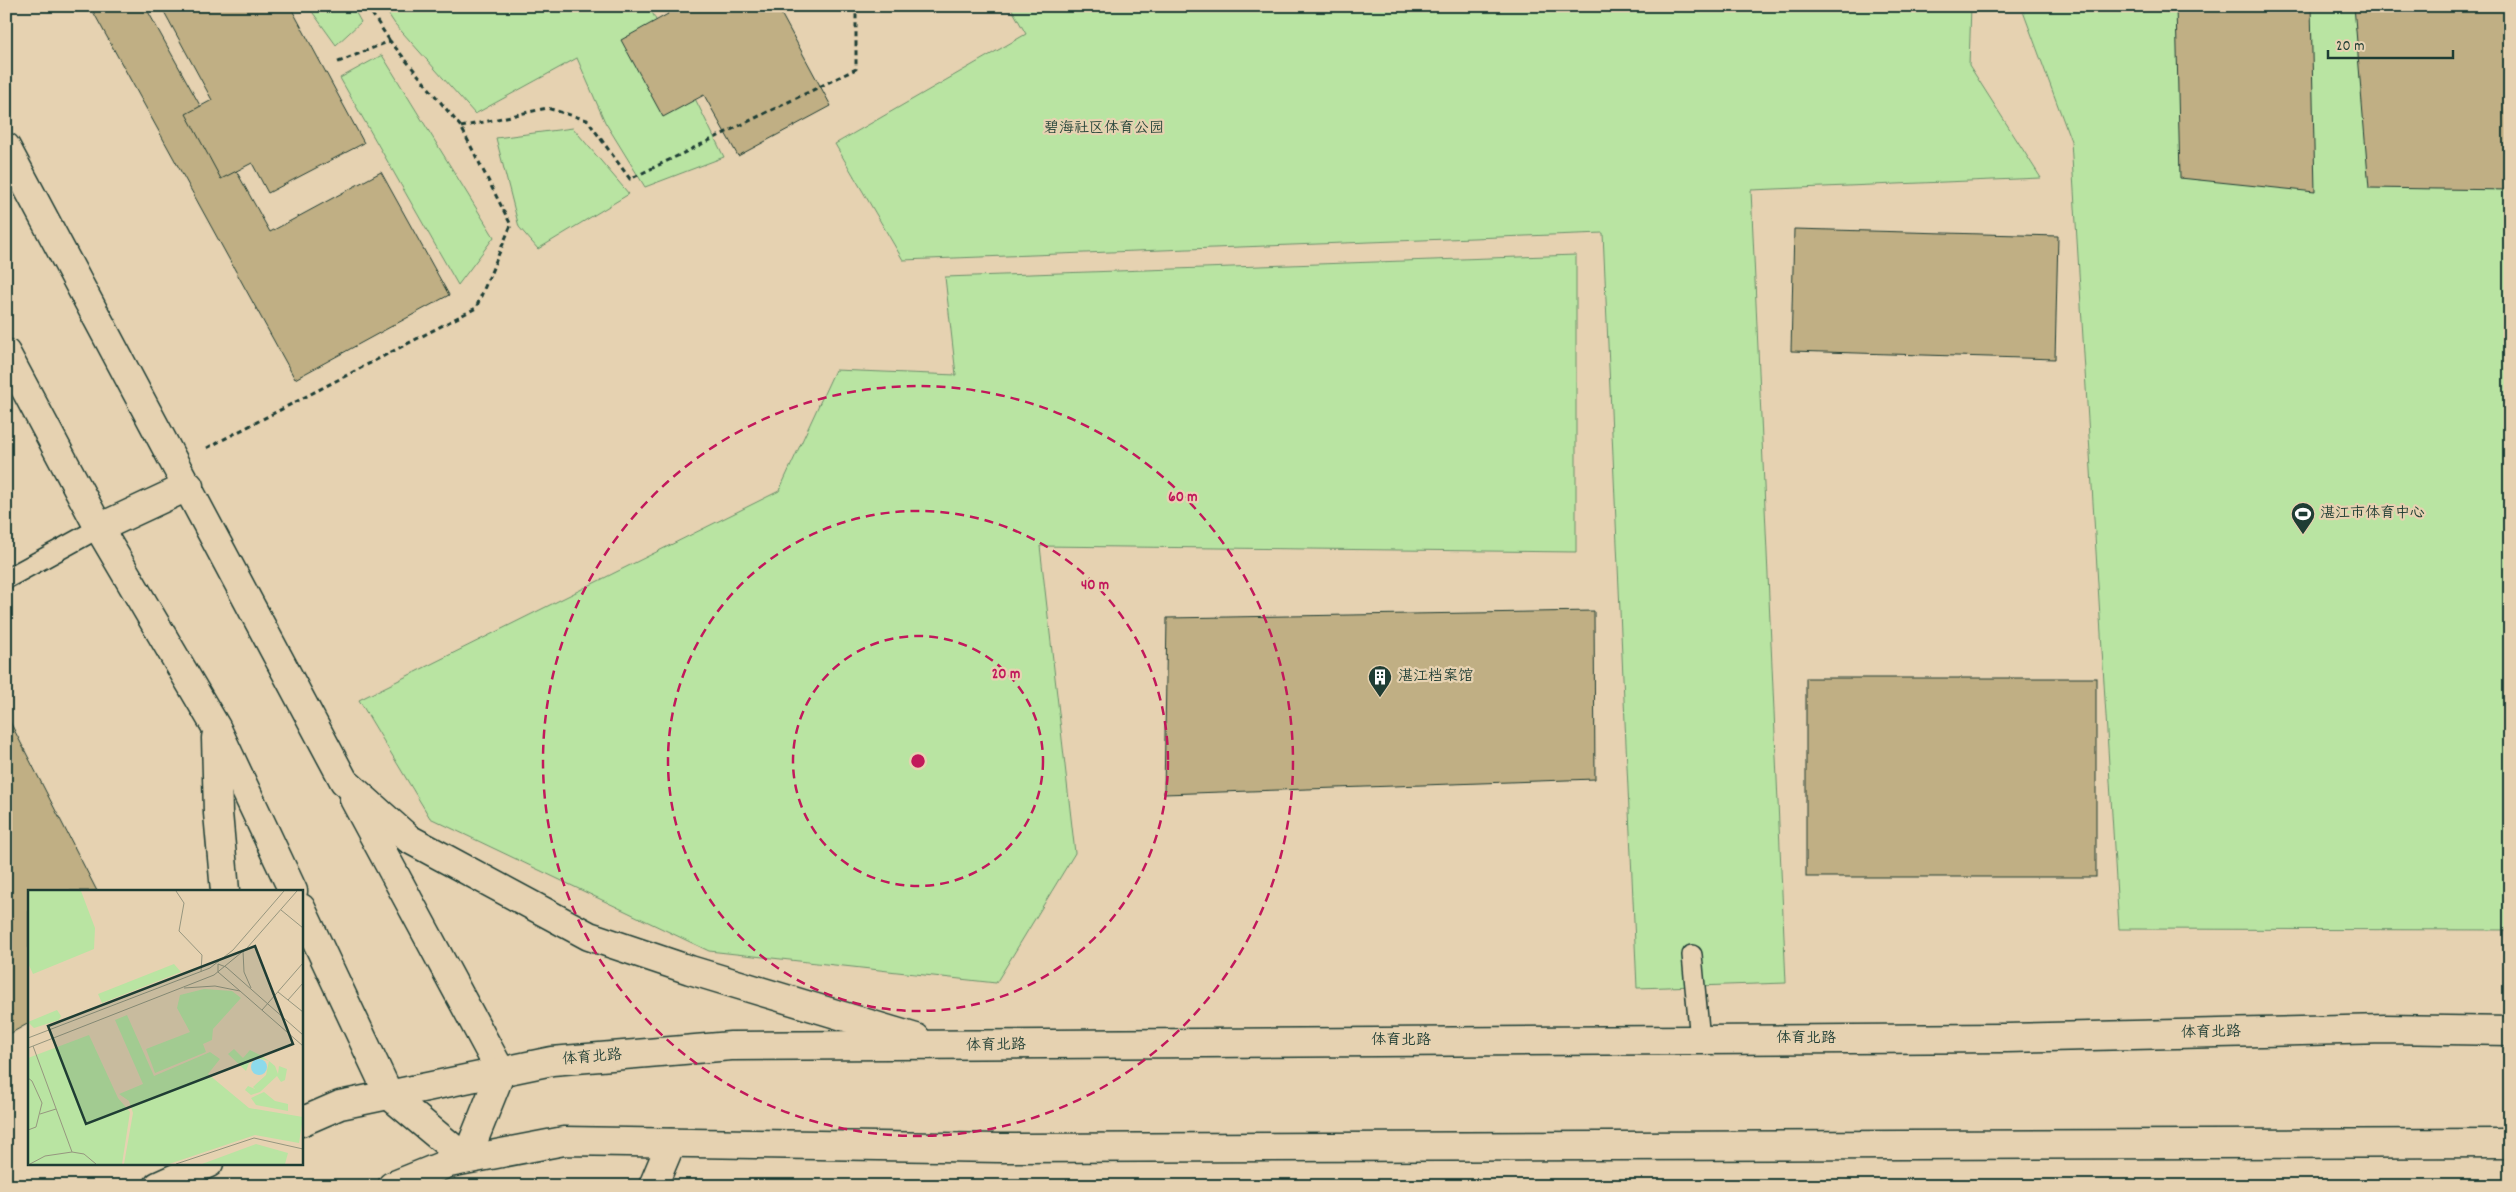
<svg xmlns="http://www.w3.org/2000/svg" width="2516" height="1192" font-family="Dekko,'LXGW WenKai TC',sans-serif">
  <style>
    .green { fill: #b9e4a2; stroke: #6c906b }
    .building { fill: #c0af84; stroke: #1f3d34 }
    .lines { fill: none; stroke-linecap: round; stroke-linejoin: round }
    .lane-casing { stroke: #1f3d34; stroke-width: 22 }
    .street-casing { stroke: #1f3d34; stroke-width: 31 }
    .secondary-casing { stroke: #1f3d34; stroke-width: 31 }
    .path { stroke: #1f3d34; stroke-width: 3; stroke-dasharray: 5 4; stroke-linecap: butt }
    .lane { stroke: #e6d2b1; stroke-width: 19 }
    .street { stroke: #e6d2b1; stroke-width: 28 }
    .secondary { stroke: #e6d2b1; stroke-width: 28 }
    .ring { fill: none; stroke: #c2185b; stroke-width: 2.5; stroke-dasharray: 9 6 }
    .labels { text-anchor: middle; dominant-baseline: central; stroke-width: 4.5; stroke-linejoin: round; paint-order: stroke }
    .park-label { font-size: 15px; fill: #27453a; stroke: #e6d2b1 }
    .poi-label { font-size: 15px; fill: #1f3d34; stroke: #e6d2b1; text-anchor: start }
    .street-label { font-size: 15px; fill: #1f3d34; stroke: #e6d2b1 }
    .inset-road { fill: none; stroke: #96967f; stroke-width: 1 }
    .view { fill: #1f3d34; fill-opacity: 0.15; stroke: #1f3d34; stroke-width: 2.5 }
    .inset-edge { fill: none; stroke: #1f3d34; stroke-width: 2.5 }
    .centre { fill: #c2185b; stroke: #e6d2b1; stroke-width: 2.5 }
    .ring-label { font-size: 15px; text-anchor: middle; font-weight: bold; fill: #c2185b; stroke: #e6d2b1; stroke-width: 4.5; stroke-linejoin: round; paint-order: stroke }
  </style>
  <rect width="100%" height="100%" fill="#e6d2b1"/>
  <filter id="ink" filterUnits="userSpaceOnUse"><feTurbulence type="fractalNoise" baseFrequency=".02" numOctaves="2"/><feDisplacementMap in="SourceGraphic" scale="10" xChannelSelector="R" yChannelSelector="G"/><feConvolveMatrix kernelMatrix="1 2 1 2 8 2 1 2 1" color-interpolation-filters="sRGB"/></filter>
  <g filter="url(#ink)">
    <g class="green">
      <polygon points="308,6 352,6 361,22 336,45"/>
      <polygon points="383,6 649,6 724,157 645,187 605,122 577,58 475,114 395,24"/>
      <polygon points="1010,6 1971,6 1969,65 2041,178 1751,190 1786,983 1637,988 1603,233 903,260 835,144 1026,34"/>
      <polygon points="2021,6 2510,6 2510,930 2119,929 2071,141"/>
      <polygon points="382,55 494,237 458,285 340,78"/>
      <polygon points="573,128 629,194 538,249 519,227 496,138"/>
      <polygon points="1576,255 1576,552 1040,546 1075,853 996,983 709,951 430,818 359,700 779,491 835,370 956,375 945,277"/>
    </g>
    <g class="building">
      <polygon points="90,6 145,6 270,232 381,172 449,295 295,379"/>
      <polygon points="161,6 290,6 364,143 268,193 252,163 221,179 186,114 212,100"/>
      <polygon points="664,6 777,6 831,106 738,156 704,95 663,117 621,40 668,14"/>
      <polygon points="2176,6 2311,6 2315,192 2180,178"/>
      <polygon points="2354,6 2510,6 2510,190 2369,188"/>
      <polygon points="1794,229 2058,236 2055,359 1791,351"/>
      <polygon points="1594,611 1595,779 1164,794 1167,618"/>
      <rect x="1806" y="678" width="290" height="199"/>
      <polygon points="6,714 97,891 29,891 29,1023 6,1036"/>
    </g>
    <g class="lines">
      <g class="lane-casing">
        <g id="lane">
          <polyline points="6,579 99,528"/>
          <polyline points="1692,955 1700,1040"/>
        </g>
      </g>
      <g class="street-casing">
        <polyline id="street" points="653,1186 671,1143"/>
      </g>
      <g class="secondary-casing">
        <g id="secondary">
          <polyline points="6,147 344,781 409,839 589,936 690,970 916,1038"/>
          <polyline points="6,353 99,528 216,727 293,891"/>
          <polyline points="99,528 189,486"/>
          <polyline points="216,738 218,813 225,891"/>
          <polyline points="301,908 389,1095 466,1159 501,1072 354,799"/>
          <polyline points="301,1122 340,1105 552,1061 731,1046 2006,1038 2386,1029 2510,1031"/>
          <polyline points="158,1186 209,1163"/>
          <polyline points="392,1186 449,1163 564,1141 1000,1148 2510,1143"/>
        </g>
      </g>
      <g class="path">
        <polyline points="367,6 390,41"/>
        <polyline points="461,127 547,108 587,120 630,179 856,69 856,6"/>
        <polyline points="207,448 476,308 511,225 461,127 390,41 336,63"/>
      </g>
      <use href="#lane" class="lane"/>
      <use href="#street" class="street"/>
      <use href="#secondary" class="secondary"/>
    </g>
  </g>
  <g class="ring">
    <circle cx="918" cy="761" r="125"/>
    <circle cx="918" cy="761" r="250"/>
    <circle cx="918" cy="761" r="375"/>
  </g>
  <defs>
    <g id="stadium-pin" transform="scale(1.25)"><path d="M0 17L-7.5 6A9.5 9.5 0 1 1 7.5 6Z" fill="#1f3d34" stroke="#e6d2b1"/><path d="M0-5a6.5 5 0 1 0 0 10a6.5 5 0 1 0 0-10ZM-3.5-1.8h7v3.6h-7Z" fill="#fff"/></g>
    <g id="building-pin" transform="scale(1.25)"><path d="M0 17L-7.5 6A9.5 9.5 0 1 1 7.5 6Z" fill="#1f3d34" stroke="#e6d2b1"/><path d="M-4-6H4V6H1V3H-1V6H-4ZM-2.5-4.3h1.7v1.8h-1.7ZM.8-4.3h1.7v1.8H.8ZM-2.5-1h1.7V.8h-1.7ZM.8-1h1.7V.8H.8Z" fill="#fff"/></g>
  </defs>
  <g fill-rule="evenodd">
    <use href="#stadium-pin" x="2303" y="514"/>
    <use href="#building-pin" x="1380" y="677"/>
  </g>
  <g class="labels">
    <g class="park-label">
      <text x="1104" y="129">碧海社区体育公园</text>
    </g>
    <g class="poi-label">
      <text x="2320" y="514">湛江市体育中心</text>
      <text x="1398" y="677">湛江档案馆</text>
    </g>
    <g class="street-label">
      <text transform="translate(2211 1033) rotate(-1)">体育北路</text>
      <text x="1806" y="1039">体育北路</text>
      <text x="1401" y="1041">体育北路</text>
      <text transform="translate(996 1046) rotate(-1)">体育北路</text>
      <text transform="translate(592 1058) rotate(-5)">体育北路</text>
    </g>
  </g>
  <g transform="translate(28 890)">
    <rect width="275" height="275" fill="#e6d2b1"/>
    <path d="M0,1h53l14,37 -1,21 -61,25 -5,-11zM146,74l7,8 -79,31 -4,-9zM176,99l28,2 9,7 -28,31 -1,11 -9,4 3,8 -51,21 -9,-24 44,-17 -13,-24 3,-13zM29,120l4,6 -2,4 -25,8 -6,-6zM99,125l27,61 56,-24 10,7 -12,15 41,34 54,9 -4,26 -44,-8 -86,29h-45l9,-51 -4,-12 -10,-7 24,-10 -28,-64zM61,145l29,63 12,14 -8,52h-94v-106zM206,159l9,9 7,-8 10,5 9,6 6,5 3,8 1,-8 8,3 -2,11 -4,2 -4,-6 -17,16 -9,3 -6,-5 3,-4 7,3 -2,-2 13,-12 3,-14 -11,-3 -9,5 -3,8 -18,-17zM236,202l11,9 13,3v7l-32,-6 -5,-7zM228,254l32,9 -3,11h-83z" fill="#b9e4a2"/>
    <path d="M223 177a8 8 0 1 1 16 0a8 8 0 1 1-16 0Z" fill="#8cdaeb"/>
    <path class="inset-road" d="M148,1l8,12 -5,28 23,24 -1,17M253,20l22,18M215,61l1,21 7,16M156,98l31,-2 25,5 63,55M212,101l-22,-19v-8l8,3 77,68M250,102l25,20M260,110l15,-17M234,120l41,-47M0,148l182,-70 23,-18 51,-59M5,156l39,106 12,2 12,10M0,158l186,-73 33,-27 50,-57M0,188l4,3 10,22 -6,24 -8,3M12,224l16,-5M2,274l15,-8 27,-4M148,274l78,-26 49,11"/>
    <path class="view" d="M227,56l38,98 -207,80 -38,-98z"/>
    <rect width="275" height="275" class="inset-edge"/>
  </g>
  <circle cx="918" cy="761" r="8" class="centre"/>
  <g class="ring-label">
    <text x="1183" y="501">60 m</text>
    <text x="1095" y="589">40 m</text>
    <text x="1006" y="678">20 m</text>
  </g>
  <rect width="2516" height="1192" fill="none" stroke="#e6d2b1" stroke-width="25"/>
  <rect x="12" y="12" width="2491" height="1167" fill="none" stroke="#1f3d34" stroke-width="2" filter="url(#ink)"/>
  <path d="M2328 50v8h125v-8" fill="none" stroke="#1f3d34" stroke-width="2.5"/>
  <text x="2336" y="50" font-size="15" fill="#1f3d34" stroke="#e6d2b1" stroke-width="4" paint-order="stroke">20 m</text>
</svg>
